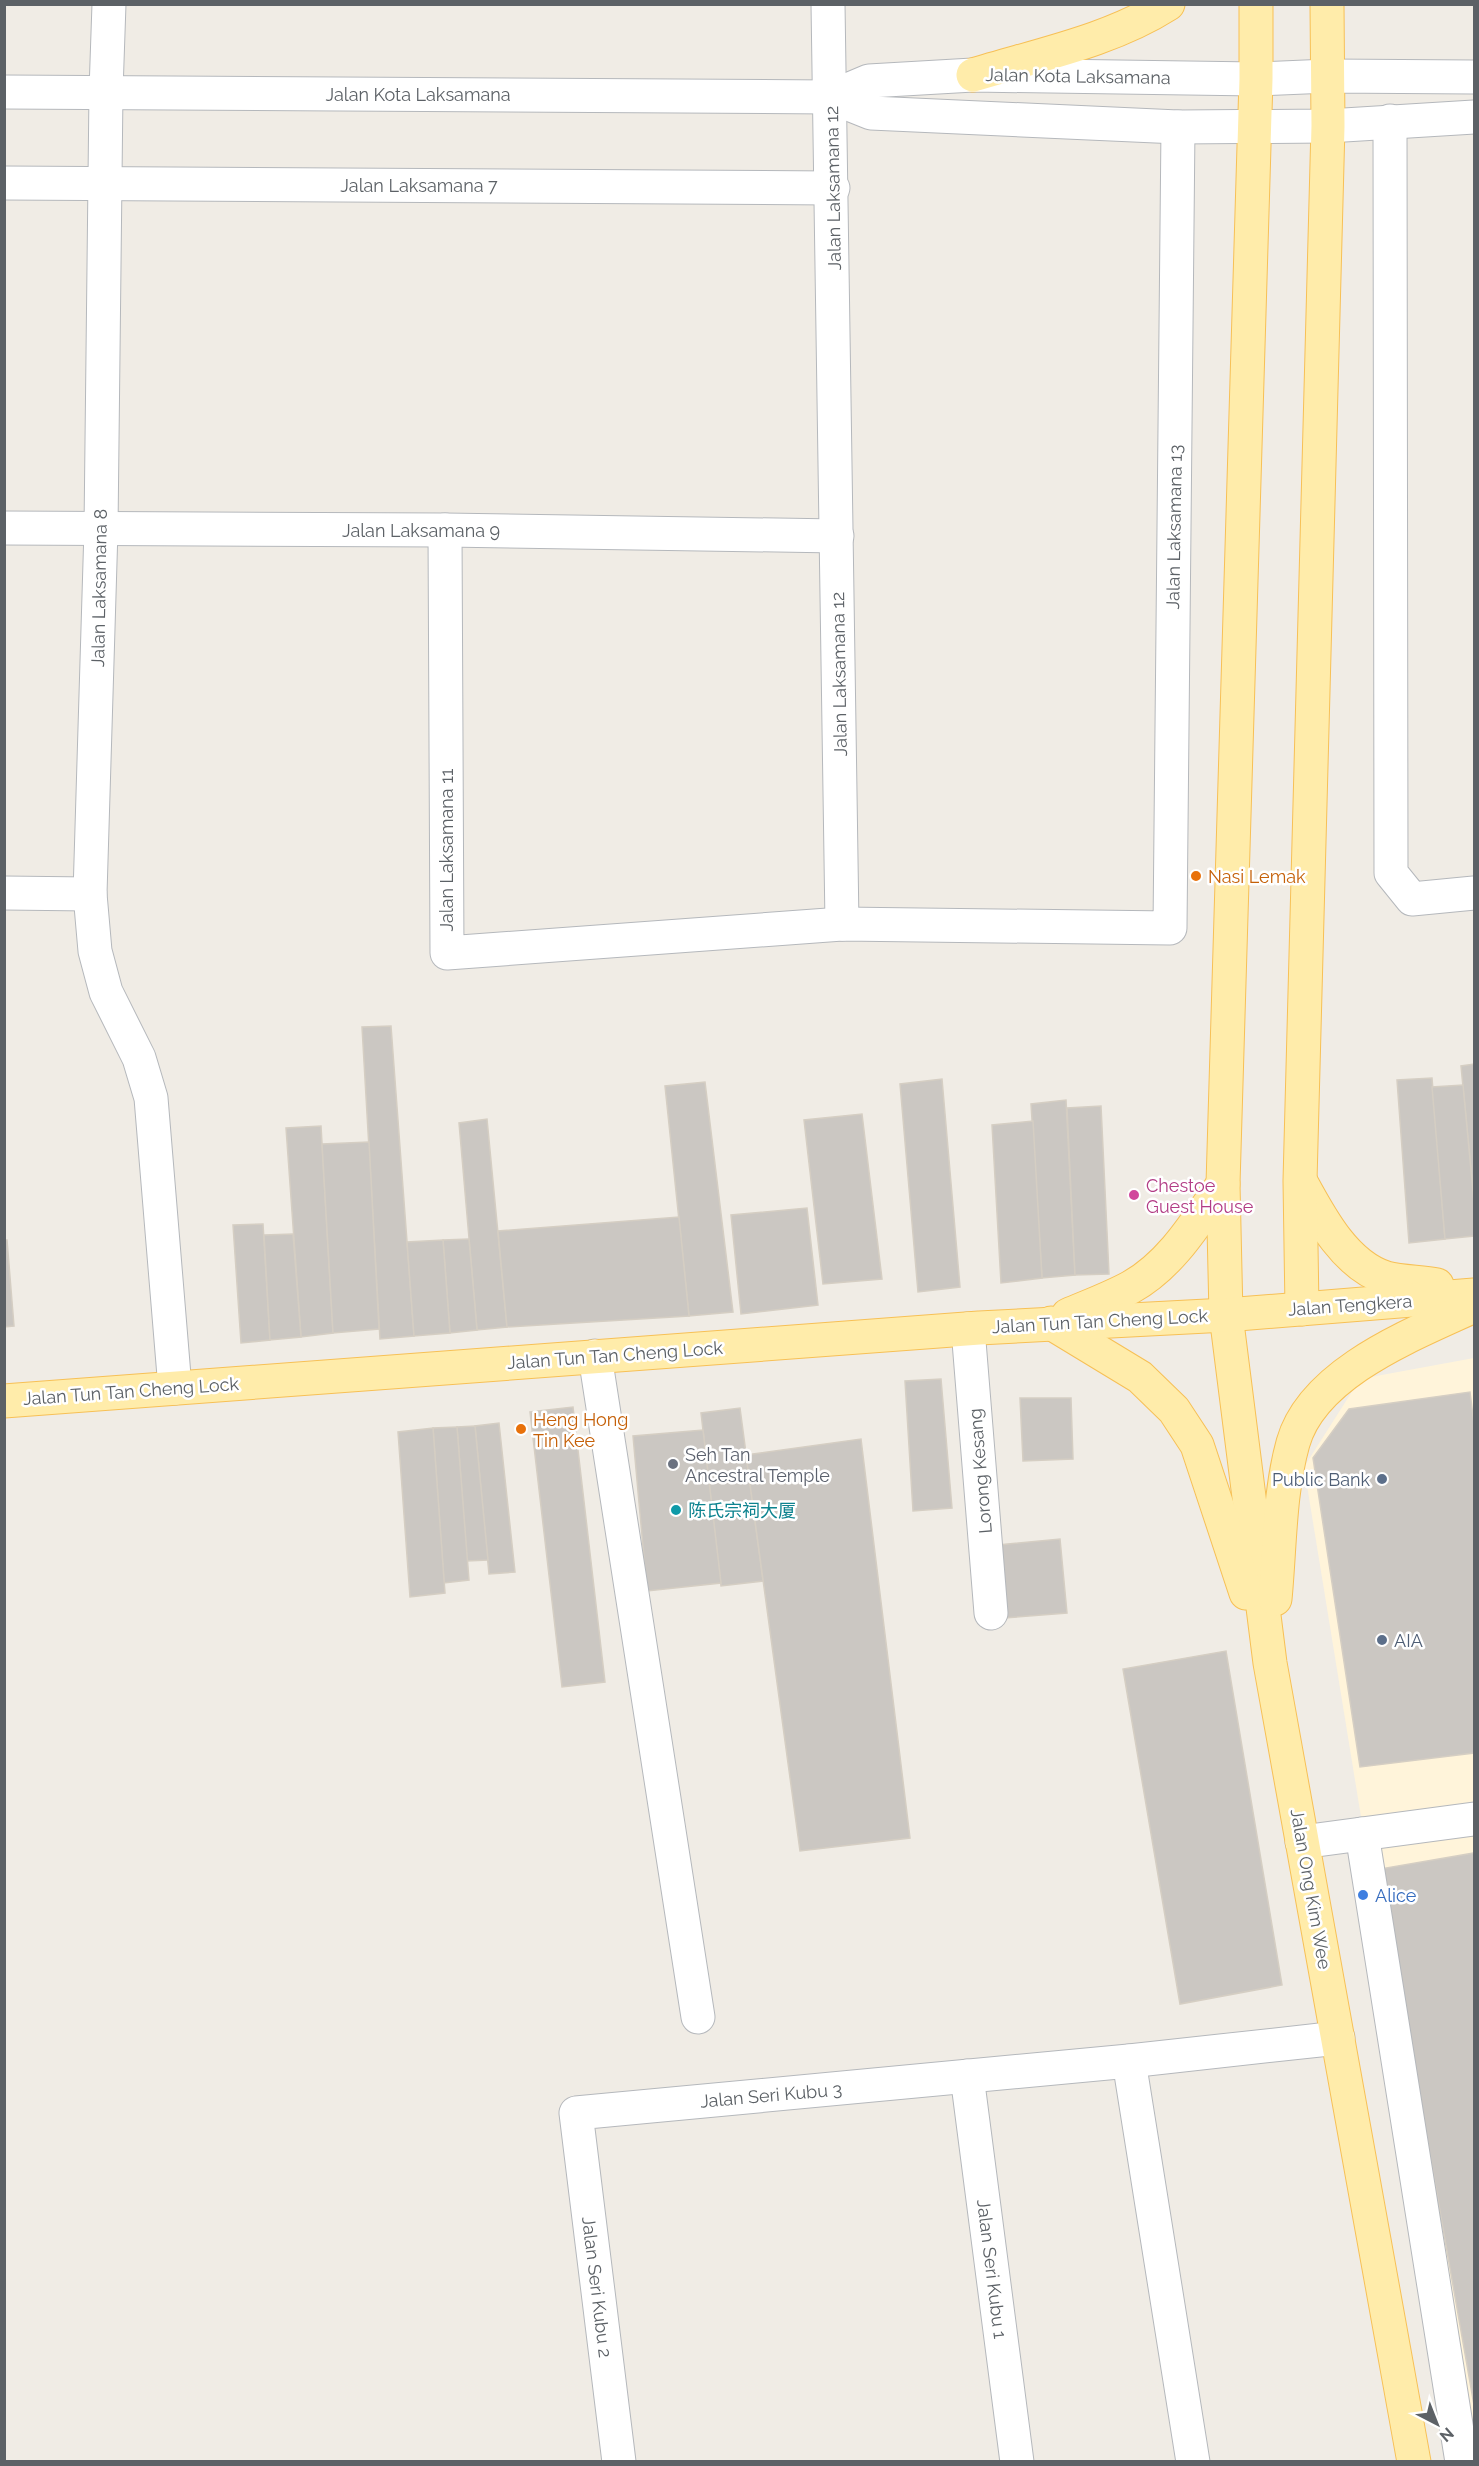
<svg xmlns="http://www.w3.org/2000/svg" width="1479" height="2466" font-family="Raleway,'Noto Sans SC',sans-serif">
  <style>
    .commercial { fill: #fff4da }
    .building { fill: #cbc7c2; stroke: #d5cec3; stroke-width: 1.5 }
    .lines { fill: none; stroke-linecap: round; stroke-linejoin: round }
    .minor-casing { stroke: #b5b8bc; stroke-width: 35 }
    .major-casing { stroke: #f7c056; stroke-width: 35 }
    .minor { stroke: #fff; stroke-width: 33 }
    .major { stroke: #ffecaa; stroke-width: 33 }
    .food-dot { fill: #e8710a; stroke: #fff; stroke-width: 2 }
    .hotel-dot { fill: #d1479c; stroke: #fff; stroke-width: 2 }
    .worship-dot { fill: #6b7280; stroke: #fff; stroke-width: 2 }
    .service-dot { fill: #5c6f8a; stroke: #fff; stroke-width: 2 }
    .culture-dot { fill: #0f9aa8; stroke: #fff; stroke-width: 2 }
    .shop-dot { fill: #3f7fe0; stroke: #fff; stroke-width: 2 }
    .labels { text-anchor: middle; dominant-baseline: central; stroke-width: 5; stroke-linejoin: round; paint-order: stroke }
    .street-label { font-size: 18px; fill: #5c6166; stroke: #fff }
    .food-label { font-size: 18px; fill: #c56008; stroke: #fff; text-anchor: start }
    .hotel-label { font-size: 18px; fill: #b23c85; stroke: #fff; text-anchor: start }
    .worship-label { font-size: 18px; fill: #5b616d; stroke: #fff; text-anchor: start }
    .service-label { font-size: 18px; fill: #4e5e75; stroke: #fff; text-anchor: end }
    .culture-label { font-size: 18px; fill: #0d838f; stroke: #fff; text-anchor: start }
    .shop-label { font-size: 18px; fill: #366cbe; stroke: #fff; text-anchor: start }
  </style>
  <rect width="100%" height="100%" fill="#f0ece5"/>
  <polygon class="commercial" points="1474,1358 1474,2461 1466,2461 1304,1467 1360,1379"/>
  <g class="building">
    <polygon points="391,1026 414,1336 380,1339 362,1027"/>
    <polygon points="1474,1064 1474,1202 1461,1066"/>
    <polygon points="1432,1078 1445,1239 1409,1243 1397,1080"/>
    <polygon points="942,1079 960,1287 918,1292 900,1084"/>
    <polygon points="705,1082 733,1312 689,1316 665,1086"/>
    <polygon points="1463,1085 1474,1202 1474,1236 1445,1239 1432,1087"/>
    <polygon points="1066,1100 1075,1275 1042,1278 1031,1104"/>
    <polygon points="1101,1106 1109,1274 1075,1275 1067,1108"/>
    <polygon points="862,1114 882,1279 823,1284 804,1120"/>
    <polygon points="487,1119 507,1327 477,1330 459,1123"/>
    <polygon points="1033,1121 1042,1278 1001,1283 992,1125"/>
    <polygon points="321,1126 333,1333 301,1337 286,1128"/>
    <polygon points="369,1142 379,1329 333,1333 322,1144"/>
    <polygon points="807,1208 818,1305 741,1314 731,1215"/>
    <polygon points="679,1217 689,1316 507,1327 498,1231"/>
    <polygon points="263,1224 270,1340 241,1343 233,1225"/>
    <polygon points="293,1234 301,1337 270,1340 264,1235"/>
    <polygon points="469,1239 477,1330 450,1333 443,1240"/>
    <polygon points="4,1240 7,1240 14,1326 4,1327"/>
    <polygon points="443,1240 450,1333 414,1336 407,1242"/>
    <polygon points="941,1379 952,1508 913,1511 905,1381"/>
    <polygon points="1470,1392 1474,1424 1474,1753 1360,1767 1313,1458 1349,1409"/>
    <polygon points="1020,1398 1071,1398 1073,1459 1023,1461"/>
    <polygon points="573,1407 605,1682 562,1687 530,1412"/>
    <polygon points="740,1408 763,1581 721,1586 701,1413"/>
    <polygon points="499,1423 515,1572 489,1574 475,1426"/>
    <polygon points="475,1426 488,1560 467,1561 457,1427"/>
    <polygon points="457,1427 469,1580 444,1583 433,1428"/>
    <polygon points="433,1428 445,1593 410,1597 398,1432"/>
    <polygon points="703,1430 721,1583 647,1591 633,1436"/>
    <polygon points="861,1439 910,1838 800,1851 746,1455"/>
    <polygon points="1060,1539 1067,1613 1004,1618 998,1545"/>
    <polygon points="1226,1651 1282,1985 1180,2004 1123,1669"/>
    <polygon points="1474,1853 1474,2405 1380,1869"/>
  </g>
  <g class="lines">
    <g class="minor-casing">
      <g id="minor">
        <polyline points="109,4 106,91 101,529 90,894 95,951 106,992 139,1058 151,1098 175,1388"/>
        <polyline points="828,4 842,924"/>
        <polyline points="4,92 831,97 871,113 1178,127 1328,126 1474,117"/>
        <polyline points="831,97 869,81 973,75 1256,79 1328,76 1474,77"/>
        <polyline points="1390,121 1391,873 1412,899 1474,893"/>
        <polyline points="4,183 833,188"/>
        <polyline points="4,528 445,530 837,536"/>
        <polyline points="445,530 447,953 842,924 1170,928 1178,127"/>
        <polyline points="4,893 90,894"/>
        <polyline points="968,1329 991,1613"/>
        <polyline points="595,1356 698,2017"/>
        <polyline points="1362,1834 1462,2462"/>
        <polyline points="1302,1842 1474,1819"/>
        <polyline points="1129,2061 1193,2462"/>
        <polyline points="967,2076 1017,2462"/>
        <polyline points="619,2462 576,2113 1129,2061 1338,2038"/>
      </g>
    </g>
    <g class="major-casing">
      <g id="major">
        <polyline points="1256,4 1256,79 1223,1184 1226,1315 1270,1663 1414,2462"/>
        <path d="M973,75c65,-20 137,-34 195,-71"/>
        <path d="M1301,1182c19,35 44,83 85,96 16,4 35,4 51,7"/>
        <polyline points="1302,1309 1300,1181 1328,126 1327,4"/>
        <path d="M1068,1315c21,-9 43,-17 63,-28 41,-23 66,-66 92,-103"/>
        <polyline points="1051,1323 1140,1377 1174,1410 1197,1445 1246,1593"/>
        <polyline points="4,1401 979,1328 1226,1315 1474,1295"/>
        <path d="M1275,1599c5,-51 4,-106 18,-156 20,-71 121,-109 181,-137"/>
      </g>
    </g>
    <use href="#minor" class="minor"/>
    <use href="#major" class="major"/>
  </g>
  <g class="food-dot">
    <circle cx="1196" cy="876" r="6"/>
    <circle cx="521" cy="1429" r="6"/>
  </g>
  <circle class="hotel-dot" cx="1134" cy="1195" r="6"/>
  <circle class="worship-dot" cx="673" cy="1464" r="6"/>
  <g class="service-dot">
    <circle cx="1382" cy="1479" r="6"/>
    <circle cx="1382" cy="1640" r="6"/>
  </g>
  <circle class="culture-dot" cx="676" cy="1510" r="6"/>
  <circle class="shop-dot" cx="1363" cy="1895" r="6"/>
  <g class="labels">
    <g class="street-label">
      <text transform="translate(1078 76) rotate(1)">Jalan Kota Laksamana</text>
      <text x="418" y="94">Jalan Kota Laksamana</text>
      <text x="419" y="185">Jalan Laksamana 7</text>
      <text transform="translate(833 188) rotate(-91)">Jalan Laksamana 12</text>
      <text transform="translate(1174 527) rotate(-89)">Jalan Laksamana 13</text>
      <text x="421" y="530">Jalan Laksamana 9</text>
      <text transform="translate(99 588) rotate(-89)">Jalan Laksamana 8</text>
      <text transform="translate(839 674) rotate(-91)">Jalan Laksamana 12</text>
      <text transform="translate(446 850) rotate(-90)">Jalan Laksamana 11</text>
      <text transform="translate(1350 1305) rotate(-4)">Jalan Tengkera</text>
      <text transform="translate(1100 1321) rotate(-3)">Jalan Tun Tan Cheng Lock</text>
      <text transform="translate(615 1355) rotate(-4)">Jalan Tun Tan Cheng Lock</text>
      <text transform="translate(131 1391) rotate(-4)">Jalan Tun Tan Cheng Lock</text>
      <text transform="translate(980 1471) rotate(-95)">Lorong Kesang</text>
      <text transform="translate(1311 1889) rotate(80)">Jalan Ong Kim Wee</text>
      <text transform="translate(771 2095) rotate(-5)">Jalan Seri Kubu 3</text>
      <text transform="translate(992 2269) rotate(83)">Jalan Seri Kubu 1</text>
      <text transform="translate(597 2287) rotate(83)">Jalan Seri Kubu 2</text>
    </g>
    <g class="food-label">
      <text x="1208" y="876">Nasi Lemak</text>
      <text x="533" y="1419">Heng Hong<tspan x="533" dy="21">Tin Kee</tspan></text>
    </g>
    <g class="hotel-label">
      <text x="1146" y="1185">Chestoe<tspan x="1146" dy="21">Guest House</tspan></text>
    </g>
    <g class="worship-label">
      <text x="685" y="1454">Seh Tan<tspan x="685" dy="21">Ancestral Temple</tspan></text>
    </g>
    <g class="service-label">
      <text x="1370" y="1479">Public Bank</text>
      <text x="1394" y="1640" text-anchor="start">AIA</text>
    </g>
    <g class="culture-label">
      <text x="688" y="1510">陈氏宗祠大厦</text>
    </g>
    <g class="shop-label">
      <text x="1375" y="1895">Alice</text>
    </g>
  </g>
  <rect width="1479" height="2466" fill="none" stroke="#5c6166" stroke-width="12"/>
  <g transform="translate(1437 2424) rotate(138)" stroke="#ffffff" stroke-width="4.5" paint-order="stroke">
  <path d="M0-4.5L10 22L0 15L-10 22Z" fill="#5c6166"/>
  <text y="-9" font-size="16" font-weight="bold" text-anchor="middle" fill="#5c6166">N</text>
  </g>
</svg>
